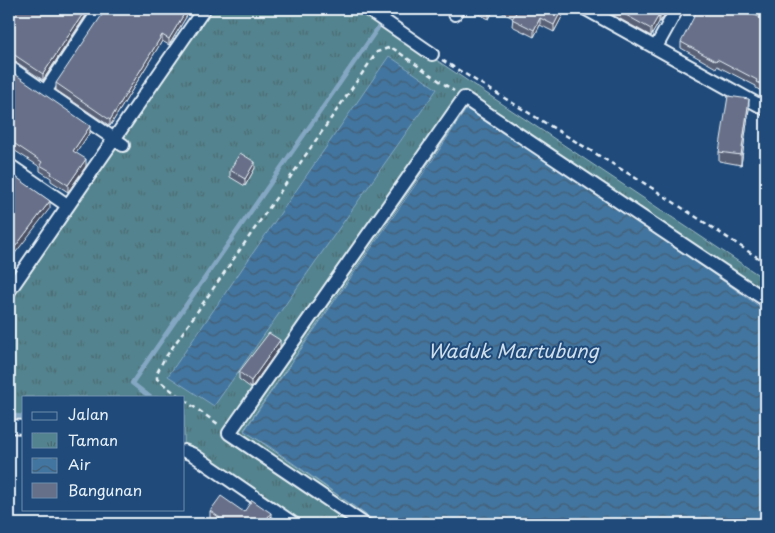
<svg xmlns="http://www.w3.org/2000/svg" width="775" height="533" font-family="'Playpen Sans',sans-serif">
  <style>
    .park { fill: url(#park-tufts); stroke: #9dbac3 }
    .water { fill: url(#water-waves); stroke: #84a7c3 }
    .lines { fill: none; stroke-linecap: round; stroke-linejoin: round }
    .stream { stroke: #84a7c3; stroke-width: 4.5 }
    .street-casing { stroke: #e8f1f8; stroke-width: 16 }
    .path { stroke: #e8f1f8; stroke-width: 2.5; stroke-dasharray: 5 4; stroke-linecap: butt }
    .street { stroke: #1f4a7a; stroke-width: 12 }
    .wall { fill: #596076; stroke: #e8f1f8 }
    .shaded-wall { fill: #484e60; stroke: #e8f1f8 }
    .building { fill: #677089; stroke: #e8f1f8 }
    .labels { text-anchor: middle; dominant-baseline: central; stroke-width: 4; stroke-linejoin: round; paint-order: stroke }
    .water-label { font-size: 19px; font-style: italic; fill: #cfdeeb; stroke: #1f4a7a }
  </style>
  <defs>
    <pattern id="park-tufts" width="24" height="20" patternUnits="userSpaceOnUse" patternTransform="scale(1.25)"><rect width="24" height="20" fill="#52838e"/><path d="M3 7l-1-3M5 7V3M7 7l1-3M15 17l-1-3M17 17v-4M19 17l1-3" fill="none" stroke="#4d6b73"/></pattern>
    <pattern id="water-waves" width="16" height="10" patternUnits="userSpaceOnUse" patternTransform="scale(1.25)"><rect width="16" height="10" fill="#42759f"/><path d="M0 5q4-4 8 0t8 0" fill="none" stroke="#445e74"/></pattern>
  </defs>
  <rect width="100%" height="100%" fill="#1f4a7a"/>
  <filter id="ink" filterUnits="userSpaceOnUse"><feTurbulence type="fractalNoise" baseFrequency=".02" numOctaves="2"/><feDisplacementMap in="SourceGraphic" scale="10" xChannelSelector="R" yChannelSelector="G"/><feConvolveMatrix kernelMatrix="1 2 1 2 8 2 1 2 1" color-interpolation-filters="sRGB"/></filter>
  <g filter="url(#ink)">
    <polygon class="park" points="204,9 360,9 766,280 766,308 467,108 244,430 379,524 303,524 213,464 184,447 184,397 24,397 24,422 9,420 9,285"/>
    <g class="water">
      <polygon points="389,56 437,89 214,406 168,376"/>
      <polygon points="467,108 609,204 653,232 766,311 766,524 379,524 270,447 244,431 432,161"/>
    </g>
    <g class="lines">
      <g class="stream">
        <polyline points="150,397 132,383 391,9"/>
        <polyline points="9,415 24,417"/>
      </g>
      <g class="street-casing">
        <g id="street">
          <polyline points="367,9 432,54"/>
          <polyline points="586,9 766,109"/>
          <polyline points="747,9 766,18"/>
          <polyline points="455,14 458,9"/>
          <polyline points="656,47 677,9"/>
          <polyline points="9,67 123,145"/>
          <polyline points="45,92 100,9"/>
          <polyline points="9,165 67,205"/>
          <polyline points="9,291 204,9"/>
          <polyline points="9,426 24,427"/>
          <polyline points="184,451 192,454 294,524"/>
          <polyline points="364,524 229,433 464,98 766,300"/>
        </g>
      </g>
      <g class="path">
        <polyline points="442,60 652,188 766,263"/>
        <polyline points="180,397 157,379 157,373 163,361 377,52 391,47 454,91"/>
        <polyline points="184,400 218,424"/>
      </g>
      <use href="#street" class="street"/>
    </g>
    <g class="wall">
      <polygon points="9,9 90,9 43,80 13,60 9,60"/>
      <polygon points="191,9 169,45 162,41 110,126 56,90 56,83"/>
      <polygon points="468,9 494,9 489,19"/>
      <polygon points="495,9 566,9 554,32 540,25 534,37 512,26 513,18"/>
      <polygon points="602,9 668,9 660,22 659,22 651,36"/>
      <polygon points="766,31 766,94 756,88 756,86 717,66 716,68 681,48 681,42"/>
      <polygon points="9,70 90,132 76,153 86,166 68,192 51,181 51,178 40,171 40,167 9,147"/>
      <polygon points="749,109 741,165 719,161 719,152"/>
      <polygon points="255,168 245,186 230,177 230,170"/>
      <polygon points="280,347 251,388 239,379 239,372"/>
      <polygon points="210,511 244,512 271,519 217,522 210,518"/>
    </g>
    <g class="shaded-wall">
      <polygon points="86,9 90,9 43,80 43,74"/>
      <polygon points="187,9 191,9 169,45 169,39"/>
      <polygon points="491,9 494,9 489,19 489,13"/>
      <polygon points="562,9 566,9 554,32 554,25"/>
      <polygon points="664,9 668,9 660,22 660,16"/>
      <polygon points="659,15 659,22 651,36 651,29"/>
      <polygon points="540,18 540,25 534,37 534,30"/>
      <polygon points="766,23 766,30 763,36 763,29"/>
      <polygon points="162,35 162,41 110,126 110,120"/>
      <polygon points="749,99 749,109 741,165 741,155"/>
      <polygon points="90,126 90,132 73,158 73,151"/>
      <polygon points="86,159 86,166 68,192 68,185"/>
      <polygon points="255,162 255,168 245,186 245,179"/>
      <polygon points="50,201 50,208 13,256 13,259 9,265 9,258 12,251"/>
      <polygon points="280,340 280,347 251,388 251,381"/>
      <polygon points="271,513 271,519 267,524 263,524"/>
    </g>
    <g class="building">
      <polygon points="9,9 86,9 43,74 13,54 9,53"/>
      <polygon points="106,9 187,9 169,39 162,35 110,120 56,83"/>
      <polygon points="481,9 491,9 489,13"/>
      <polygon points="508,9 562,9 554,25 540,18 534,30 512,19 516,13"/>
      <polygon points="615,9 664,9 660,16 659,15 651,29"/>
      <polygon points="698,9 720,9 723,10 723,9 743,9 763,19 766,19 766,23 763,29 766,31 766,87 756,82 757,80 717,59 716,61 681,42"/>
      <polygon points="9,70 90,126 73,151 86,159 68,185 51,174 52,172 40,165 42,162 9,140"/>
      <polygon points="728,96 749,99 741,155 719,152"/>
      <polygon points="240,153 255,162 245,179 230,170"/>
      <polygon points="9,172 50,201 12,251 13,252 9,258"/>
      <polygon points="269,333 280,340 251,381 239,372"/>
      <polygon points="221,496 244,512 252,500 271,513 263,524 216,524 220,518 210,511"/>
    </g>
  </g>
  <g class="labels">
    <g class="water-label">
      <text x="513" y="350">Waduk Martubung</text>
    </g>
  </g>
  <rect width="775" height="533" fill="none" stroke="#1f4a7a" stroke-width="30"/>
  <rect x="15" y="15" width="745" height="503" fill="none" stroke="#e8f1f8" stroke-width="2" filter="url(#ink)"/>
  <rect x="22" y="396" width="162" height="115" fill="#1f4a7a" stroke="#6f8dac"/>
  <rect x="32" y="412" width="25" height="8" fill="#1f4a7a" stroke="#6f8dac"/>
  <text x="68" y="420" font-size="15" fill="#e8f1f8">Jalan</text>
  <rect x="32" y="433" width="25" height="15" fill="url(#park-tufts)" stroke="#6f8dac"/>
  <text x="68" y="446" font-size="15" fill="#e8f1f8">Taman</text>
  <rect x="32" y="458" width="25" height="15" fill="url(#water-waves)" stroke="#6f8dac"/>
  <text x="68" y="470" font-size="15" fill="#e8f1f8">Air</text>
  <rect x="32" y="483" width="25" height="15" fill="#677089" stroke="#6f8dac"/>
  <text x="68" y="496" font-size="15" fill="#e8f1f8">Bangunan</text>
</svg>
